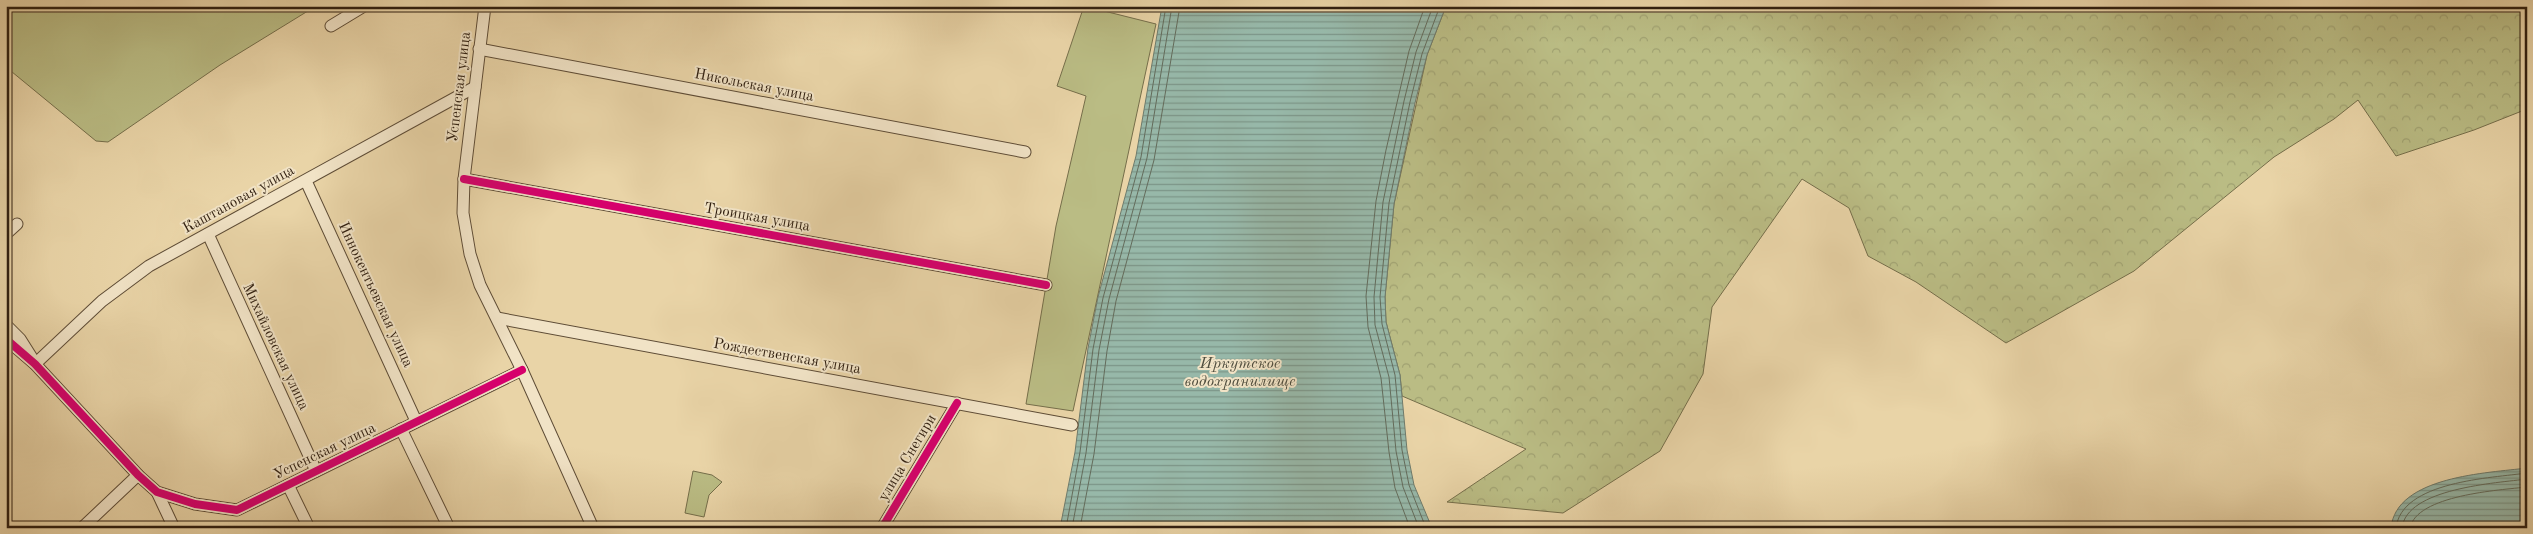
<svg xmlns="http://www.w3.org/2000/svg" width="2533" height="534" font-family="'Old Standard TT',serif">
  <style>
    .green { fill: #babc84; stroke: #756e4a }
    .forest { fill: url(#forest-crowns); stroke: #756e4a }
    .water { fill: url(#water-rules); stroke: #6e7b6c }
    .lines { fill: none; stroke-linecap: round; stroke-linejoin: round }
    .shore { stroke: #646c5c; stroke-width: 1 }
    .minor-casing { stroke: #5e4c36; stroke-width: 13 }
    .minor { stroke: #f1e3c6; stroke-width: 11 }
    .cycleway-casing { stroke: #f1e3c6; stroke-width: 11 }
    .cycleway { stroke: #d6006c; stroke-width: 8 }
    .labels { text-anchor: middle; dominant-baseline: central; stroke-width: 4; stroke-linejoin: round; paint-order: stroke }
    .street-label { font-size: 15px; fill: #301f10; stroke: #f1e3c6 }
    .water-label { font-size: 16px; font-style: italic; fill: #4f4d3e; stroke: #f1e3c6 }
  </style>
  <defs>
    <pattern id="forest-crowns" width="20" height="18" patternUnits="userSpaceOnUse" patternTransform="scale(1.25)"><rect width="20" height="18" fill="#babc84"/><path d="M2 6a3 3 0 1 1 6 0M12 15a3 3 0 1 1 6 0" fill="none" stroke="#a0a171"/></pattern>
    <pattern id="water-rules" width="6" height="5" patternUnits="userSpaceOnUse" patternTransform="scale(1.25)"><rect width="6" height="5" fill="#97b8a9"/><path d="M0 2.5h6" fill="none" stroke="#7c9588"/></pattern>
  </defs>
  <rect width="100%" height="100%" fill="#e9d4a7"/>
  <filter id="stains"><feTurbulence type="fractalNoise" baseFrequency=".004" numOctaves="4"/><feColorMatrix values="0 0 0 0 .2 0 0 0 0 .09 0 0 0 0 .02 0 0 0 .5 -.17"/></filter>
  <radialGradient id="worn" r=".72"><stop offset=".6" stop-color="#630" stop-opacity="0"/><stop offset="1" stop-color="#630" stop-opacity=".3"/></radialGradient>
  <g class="green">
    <polygon points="6,6 316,6 220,65 108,142 96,141 6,67"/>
    <polygon points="1084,6 1156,24 1073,411 1026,404 1056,226 1086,96 1057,86"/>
    <polygon points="693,471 712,475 722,482 709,495 704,517 685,513"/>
  </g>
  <polygon class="forest" points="1446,6 2527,6 2527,109 2474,130 2396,156 2358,100 2334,119 2274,157 2134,271 2006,343 1916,282 1868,256 1849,208 1802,179 1712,307 1703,374 1660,451 1563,513 1447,502 1526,449 1402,396 1400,375 1386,322 1385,297 1394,204 1427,55"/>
  <g class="water">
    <polygon points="1162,6 1446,6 1427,55 1415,103 1394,204 1385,297 1386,322 1400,375 1407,450 1414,485 1432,528 1060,528 1075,452 1088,348 1098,297 1136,156"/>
    <path d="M2527,468v60h-136c5,-52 97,-55 136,-60z"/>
  </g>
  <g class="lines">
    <g class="shore">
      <polyline points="1066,528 1080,452 1093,349 1103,298 1141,157 1166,6"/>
      <polyline points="1072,528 1086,453 1099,350 1109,299 1147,158 1172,6"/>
      <polyline points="1080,528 1094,454 1107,351 1116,301 1154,160 1180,6"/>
      <polyline points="1410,528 1395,488 1389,452 1381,378 1368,327 1366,296 1376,201 1386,150 1409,51 1425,6"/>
      <polyline points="1419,528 1403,487 1396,451 1389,377 1375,325 1374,297 1383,202 1404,101 1416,52 1433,6"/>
      <polyline points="1426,528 1409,485 1402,450 1395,375 1382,324 1380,297 1389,203 1410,102 1422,54 1440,6"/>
      <path d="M2396,528c5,-47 96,-50 131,-55"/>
      <path d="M2402,528c4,-40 95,-45 125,-49"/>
      <path d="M2410,528c6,-33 90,-38 117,-41"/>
    </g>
    <g class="minor-casing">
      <g id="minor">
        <polyline points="485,6 464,179 463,213 470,254 480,285 522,370 593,528"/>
        <polyline points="331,26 364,6"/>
        <polyline points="479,49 1025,152"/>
        <polyline points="464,179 1046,285"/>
        <polyline points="306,181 416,421"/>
        <polyline points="6,234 17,224"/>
        <polyline points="208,234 316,471"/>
        <polyline points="497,318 1072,425"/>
        <polyline points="6,325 20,339 32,358"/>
        <polyline points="6,339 35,364 138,475 157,492 195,504 237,510 522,370"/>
        <polyline points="35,364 102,301 149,266 475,87"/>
        <polyline points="401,429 448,526"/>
        <polyline points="288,485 309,528"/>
        <polyline points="157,492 174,528"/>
        <polyline points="82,528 138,475"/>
        <polyline points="882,528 957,403"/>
      </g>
    </g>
    <use href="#minor" class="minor"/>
    <g class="cycleway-casing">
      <g id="cycleway">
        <polyline points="464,179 1046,285"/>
        <polyline points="6,339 35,364 138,475 157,492 195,504 237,510 522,370"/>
        <polyline points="882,528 957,403"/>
      </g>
    </g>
    <use href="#cycleway" class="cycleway"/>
  </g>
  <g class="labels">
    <g class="street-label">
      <text transform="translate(754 86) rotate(11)">Никольская улица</text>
      <text transform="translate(460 87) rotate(-83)">Успенская улица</text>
      <text transform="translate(239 200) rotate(-29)">Каштановая улица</text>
      <text transform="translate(757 218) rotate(10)">Троицкая улица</text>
      <text transform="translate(375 295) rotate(65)">Иннокентьевская улица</text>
      <text transform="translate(275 347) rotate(65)">Михайловская улица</text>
      <text transform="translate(787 357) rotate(10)">Рождественская улица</text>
      <text transform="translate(325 452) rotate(-26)">Успенская улица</text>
      <text transform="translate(908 458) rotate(-59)">улица Снегири</text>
    </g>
    <g class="water-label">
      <text x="1240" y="364">Иркутское<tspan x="1240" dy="18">водохранилище</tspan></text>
    </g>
  </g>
  <rect width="2533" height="534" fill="none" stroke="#e9d4a7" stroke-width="25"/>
  <rect x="8" y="8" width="2518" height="519" fill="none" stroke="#301f10" stroke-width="2.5"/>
  <rect x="12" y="12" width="2508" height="509" fill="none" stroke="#301f10"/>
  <rect width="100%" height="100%" filter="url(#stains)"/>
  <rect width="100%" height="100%" fill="url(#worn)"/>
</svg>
